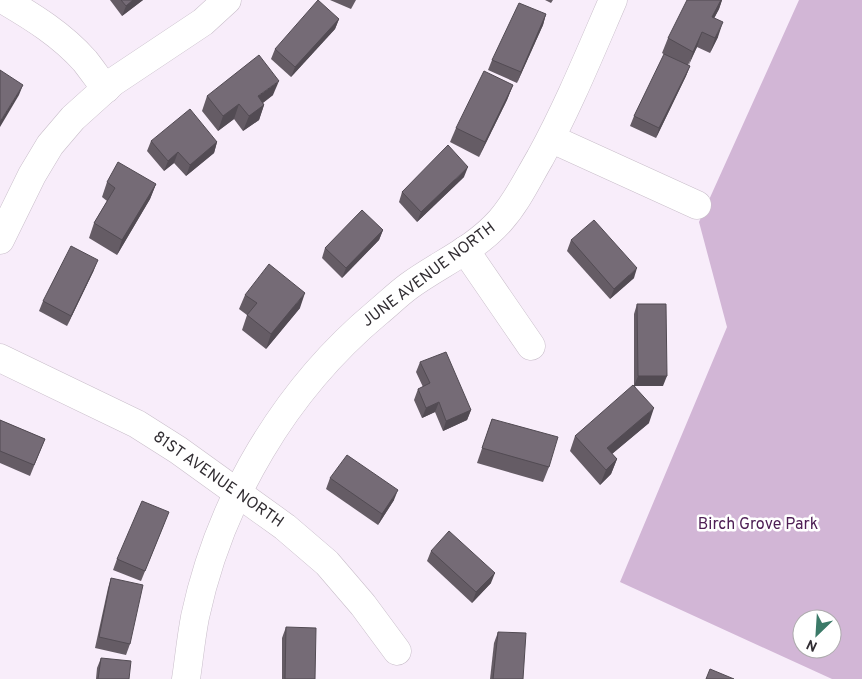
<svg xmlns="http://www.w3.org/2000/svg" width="862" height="679" font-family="Overpass,sans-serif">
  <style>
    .green { fill: #d2b6d6; fill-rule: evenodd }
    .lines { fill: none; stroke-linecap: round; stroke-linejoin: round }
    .minor-casing { stroke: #c9beca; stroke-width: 29 }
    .minor { stroke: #fff; stroke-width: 28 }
    .wall { fill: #655c65 }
    .shaded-wall { fill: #524b53 }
    .building { fill: #756b76; stroke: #524b53 }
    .labels { text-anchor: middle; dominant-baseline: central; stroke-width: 5; stroke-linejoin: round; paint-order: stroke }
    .street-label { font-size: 16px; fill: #312d32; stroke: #fff }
    .park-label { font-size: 16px; fill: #4f2056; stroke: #fff }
  </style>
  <rect width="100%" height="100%" fill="#f8edfa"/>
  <path class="green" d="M799,0h63v679h-30l-212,-97 107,-255 -28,-105zM802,619h30v30h-30z"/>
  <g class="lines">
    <g class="minor-casing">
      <g id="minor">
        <path d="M4,0c29,17 58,35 81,61 7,9 14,19 21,28"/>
        <polyline points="552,139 697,205"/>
        <polyline points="0,240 32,175 50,145 73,118 113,82 203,22 227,0"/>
        <polyline points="465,250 531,346"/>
        <polyline points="0,358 137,424 178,450 285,527 327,563 363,605 397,651"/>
        <path d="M186,679c3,-20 5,-41 9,-62 25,-117 90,-227 182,-304 11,-9 21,-19 32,-27 30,-22 65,-36 91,-65 17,-19 27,-41 40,-63 28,-51 50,-105 73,-158"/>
      </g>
    </g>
    <use href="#minor" class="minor"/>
  </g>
  <g class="wall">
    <polygon points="110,0 143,0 122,16"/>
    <polygon points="330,0 356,0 351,9"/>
    <polygon points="545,0 553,0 551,3"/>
    <polygon points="721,0 722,0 719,9 714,18 718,37 710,53 697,47 688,65 690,66 686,76 656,138 630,126 634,116 665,55 662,53 668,38"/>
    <polygon points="546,14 543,25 517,83 488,70 492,60"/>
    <polygon points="339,19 335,29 291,77 271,59 275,49"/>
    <polygon points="513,85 507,100 479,157 450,142 456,128"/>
    <polygon points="273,95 263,103 264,105 259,120 243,131 234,119 218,131 202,111 207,96"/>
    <polygon points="151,141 217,142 214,153 186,176 174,163 164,171 147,151"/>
    <polygon points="464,177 417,222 399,202 402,192"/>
    <polygon points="107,182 156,184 150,199 117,255 89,238 94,223 107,201 102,197"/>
    <polygon points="383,230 379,240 342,278 322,258 325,248"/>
    <polygon points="571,240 634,278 610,299 567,251"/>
    <polygon points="94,270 67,326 39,311 43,301"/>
    <polygon points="245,295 300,308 266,349 242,330 247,315 239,309"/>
    <polygon points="637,304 663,386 635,386 649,423 612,454 617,459 611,474 600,485 570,451 575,436 634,386 634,314"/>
    <polygon points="420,362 471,410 467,420 443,431 435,412 422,418 414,400 418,389 423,387 416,372"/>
    <polygon points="492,419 549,467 543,482 477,463"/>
    <polygon points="0,420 45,439 30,476 0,463"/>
    <polygon points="330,478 394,500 378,525 326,489"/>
    <polygon points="165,522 141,581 113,570 117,559"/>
    <polygon points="431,551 491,583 472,603 427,561"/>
    <polygon points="111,578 130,644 126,655 95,648 108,588"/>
    <polygon points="286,627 315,679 282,679 282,638"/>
    <polygon points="498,632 523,679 490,679 494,643"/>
    <polygon points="101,658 129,679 96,679 97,668"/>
  </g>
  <g class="shaded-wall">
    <polygon points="133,0 143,0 122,16 126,6"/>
    <polygon points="721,0 722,0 719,9 707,32 712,17"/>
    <polygon points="546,14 543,25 517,83 521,72"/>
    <polygon points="339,19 335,29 291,77 295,67"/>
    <polygon points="723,22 718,37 710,53 715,38"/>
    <polygon points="702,32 697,47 688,67 693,52"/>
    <polygon points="690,66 686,76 656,138 659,128"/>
    <polygon points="279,81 273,95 252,111 258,96"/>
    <polygon points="23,85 19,95 0,127 0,122"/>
    <polygon points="513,85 507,100 479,157 485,142"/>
    <polygon points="239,104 234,119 218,131 223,116"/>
    <polygon points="264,105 259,120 243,131 249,116"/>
    <polygon points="217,142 214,153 186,176 190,165"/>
    <polygon points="178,152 174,163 164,171 168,161"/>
    <polygon points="468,167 464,177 417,222 421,212"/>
    <polygon points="156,184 150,199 117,255 122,240"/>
    <polygon points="383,230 379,240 342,278 346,268"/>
    <polygon points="98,260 94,270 67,326 71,316"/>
    <polygon points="637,268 634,278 610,299 614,289"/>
    <polygon points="305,293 300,308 266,349 271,334"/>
    <polygon points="638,376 667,376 663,386 634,386"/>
    <polygon points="439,402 435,412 422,418 426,408"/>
    <polygon points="654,408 649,423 601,463 607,448"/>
    <polygon points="471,410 467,420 443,431 446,421"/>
    <polygon points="617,459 611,474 600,485 606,470"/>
    <polygon points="398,490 394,500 378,525 382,514"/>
    <polygon points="495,573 491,583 472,603 476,592"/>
  </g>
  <g class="building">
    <polygon points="121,0 133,0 126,6"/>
    <polygon points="318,0 339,19 295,67 275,49"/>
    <polygon points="687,0 721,0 712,17 723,22 715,38 702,32 693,52 668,38"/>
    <polygon points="519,3 546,14 521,72 492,60"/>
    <polygon points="664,54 690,66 659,128 634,116"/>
    <polygon points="259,55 279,81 258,96 264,105 249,116 239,104 223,116 207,96"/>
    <polygon points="0,70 23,85 0,122"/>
    <polygon points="484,71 513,85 485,142 456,128"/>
    <polygon points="190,109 217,142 190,165 178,152 168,161 151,141"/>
    <polygon points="448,145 468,167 421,212 402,192"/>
    <polygon points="118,162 156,184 122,240 94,223 115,188 107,182"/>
    <polygon points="362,210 383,230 346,268 325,248"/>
    <polygon points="594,220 637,268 614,289 571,240"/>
    <polygon points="71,246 98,260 71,316 43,301"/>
    <polygon points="269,264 305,293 271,334 247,315 257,303 245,295"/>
    <polygon points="637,304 666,304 667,376 638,376"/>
    <polygon points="446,352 471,410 446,421 439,402 426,408 418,389 430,383 420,362"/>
    <polygon points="633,385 654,408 607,448 617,459 606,470 575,436"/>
    <polygon points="492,419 558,437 549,467 482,448"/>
    <polygon points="0,420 45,439 34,465 0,451"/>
    <polygon points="347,455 398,490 382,514 330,478"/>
    <polygon points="142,501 169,512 145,571 117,559"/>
    <polygon points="449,531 495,573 476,592 431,551"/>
    <polygon points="111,578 143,585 130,644 99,637"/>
    <polygon points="286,627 316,628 315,679 285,679"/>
    <polygon points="498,632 526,633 523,679 493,679"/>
    <polygon points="101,658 131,661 129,679 98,679"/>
    <polygon points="710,669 734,679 706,679"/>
  </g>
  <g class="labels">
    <g class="street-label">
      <text transform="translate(429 275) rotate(-37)">JUNE AVENUE NORTH</text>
      <text transform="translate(218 480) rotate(35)">81ST AVENUE NORTH</text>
    </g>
    <g class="park-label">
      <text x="758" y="525">Birch Grove Park</text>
    </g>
  </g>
  <g transform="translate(817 634) rotate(205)"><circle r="24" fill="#ffffff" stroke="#adabad"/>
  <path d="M0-4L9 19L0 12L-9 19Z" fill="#3b7a68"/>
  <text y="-8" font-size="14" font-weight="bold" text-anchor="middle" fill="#312d32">N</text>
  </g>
</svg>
